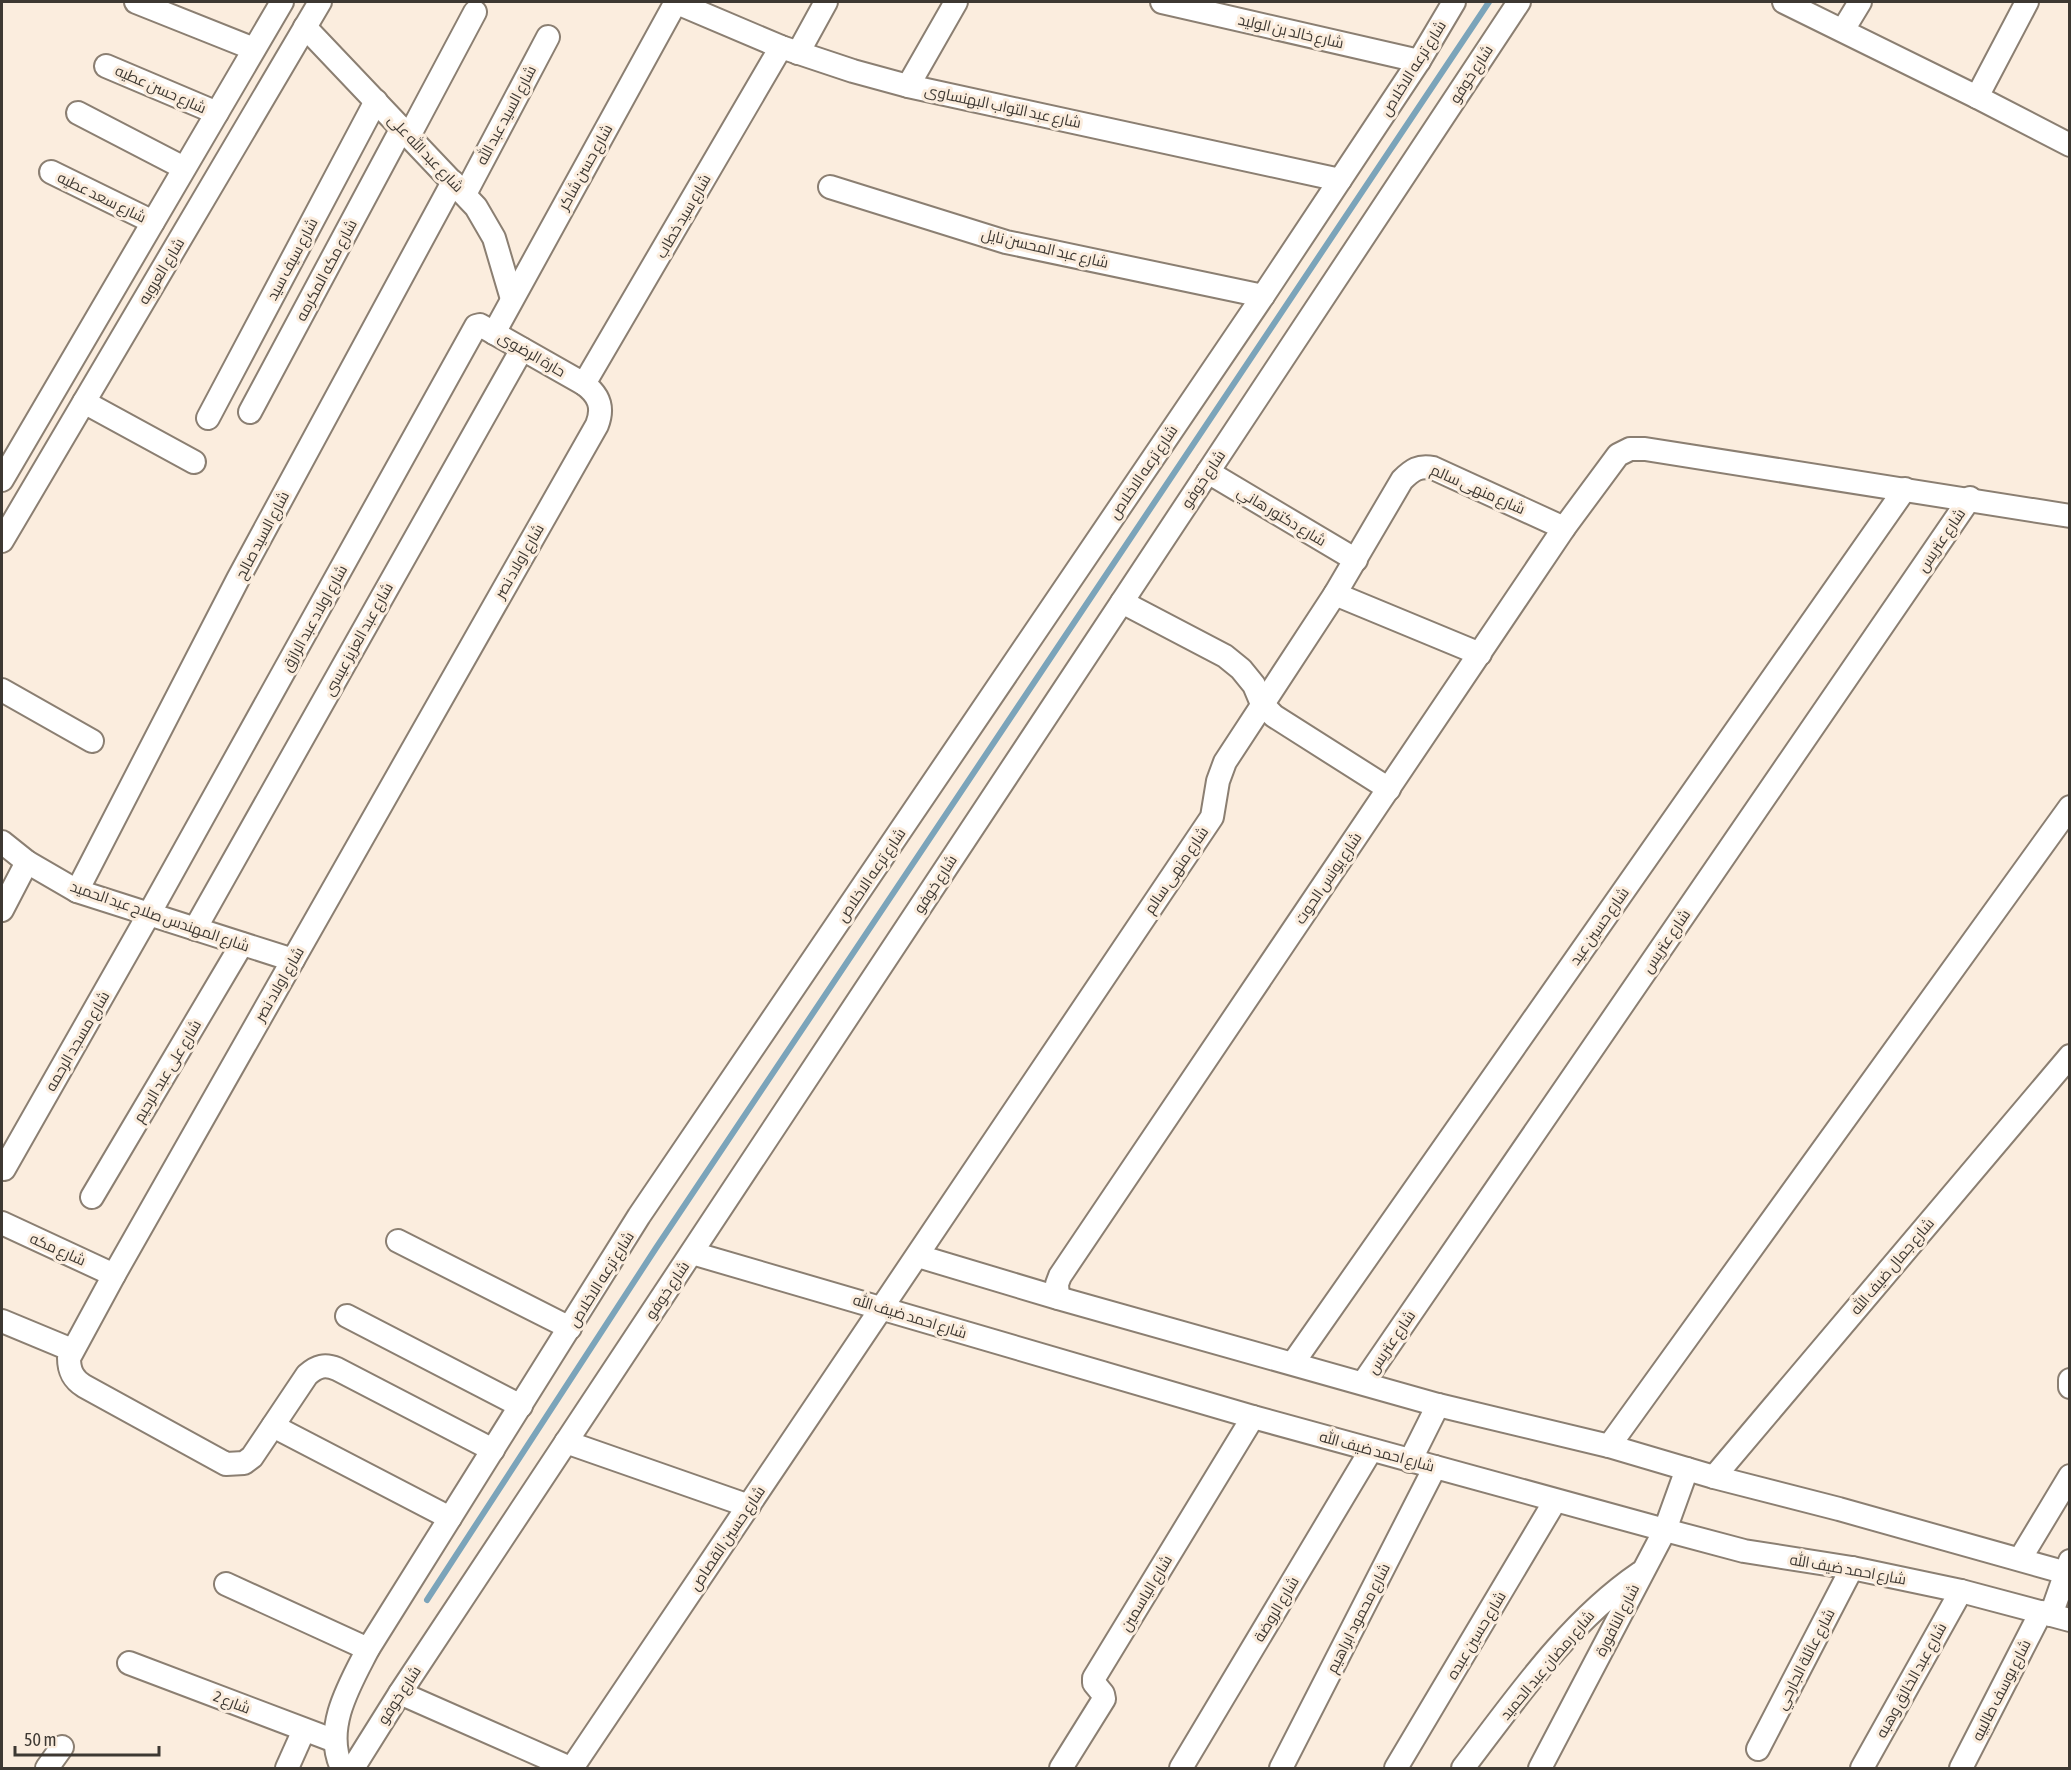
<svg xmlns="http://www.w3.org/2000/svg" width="2071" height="1770" font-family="'Asap Condensed',Cairo,sans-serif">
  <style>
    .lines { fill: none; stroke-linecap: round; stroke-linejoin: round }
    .stream { stroke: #7ba4ba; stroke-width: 6 }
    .minor-casing { stroke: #8b7f72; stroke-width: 26 }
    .minor { stroke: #fff; stroke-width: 22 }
    .labels { text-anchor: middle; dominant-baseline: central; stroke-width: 6; stroke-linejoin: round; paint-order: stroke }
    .street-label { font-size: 15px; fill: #3d3832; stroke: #fbedde }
  </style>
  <rect width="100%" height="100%" fill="#fbedde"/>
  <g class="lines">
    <polyline class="stream" points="427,1600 656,1248 1489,2"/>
    <g class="minor-casing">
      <g id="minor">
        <polyline points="136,2 254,49"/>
        <polyline points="675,2 781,47 853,71 908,86 1340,180"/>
        <polyline points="1162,2 1419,61"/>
        <polyline points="1784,2 1977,97 2070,145"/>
        <polyline points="305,27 476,207 494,238 512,299"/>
        <polyline points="1843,30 1860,2"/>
        <polyline points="798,53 826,2"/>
        <polyline points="106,66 217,113"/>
        <polyline points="908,86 956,2"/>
        <polyline points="1977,97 2027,2"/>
        <polyline points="78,113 184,168"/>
        <polyline points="409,136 475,12"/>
        <polyline points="51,172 153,222"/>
        <polyline points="830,187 1006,242 1263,296"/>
        <polyline points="465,194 548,37"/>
        <polyline points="494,333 676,2"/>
        <polyline points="584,384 781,47"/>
        <polyline points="84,402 194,462"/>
        <polyline points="250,412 402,128"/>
        <polyline points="208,418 376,101"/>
        <polyline points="1208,472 1356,560"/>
        <polyline points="2,480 282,2"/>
        <polyline points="2,541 320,2"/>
        <polyline points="1335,594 1480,654"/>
        <polyline points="1122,602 1225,656 1241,669 1254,685 1262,704 1274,716 1389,789"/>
        <polyline points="2,690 92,741"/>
        <polyline points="2,842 27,862 77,891 293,960"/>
        <polyline points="77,891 238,579 453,182"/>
        <polyline points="2,910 27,862"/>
        <polyline points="195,929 522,349"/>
        <path d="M4,1169l145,-255 327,-588 4,-1 104,59c15,11 20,23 13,41l-483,850 -45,83c0,13 4,21 15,28l142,78 18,-1 8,-6 55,-82c10,-9 18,-11 30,-6l156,81"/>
        <polyline points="92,1197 242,944"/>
        <polyline points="2,1223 114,1275"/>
        <polyline points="398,1241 570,1328"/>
        <polyline points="692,1253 1253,1417 1665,1530 1744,1551 1852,1568 1961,1591 2070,1620"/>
        <polyline points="918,1256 1058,1298 1438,1405 1609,1446 1714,1477 1839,1509 2070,1574"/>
        <polyline points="1058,1298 1057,1284 1060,1276 1564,528 1618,455 1630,449 1645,449 2070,516"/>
        <polyline points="347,1316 521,1406"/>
        <polyline points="2,1321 72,1350"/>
        <polyline points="1293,1363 1905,489"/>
        <polyline points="2070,1380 2070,1387"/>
        <polyline points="1363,1383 1970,498"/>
        <polyline points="273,1426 450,1518"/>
        <polyline points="566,1442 749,1506"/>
        <polyline points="1609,1446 2070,807"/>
        <polyline points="1410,1461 1438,1405"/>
        <polyline points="1714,1477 2070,1056"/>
        <polyline points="2020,1559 2070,1476"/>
        <polyline points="226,1584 368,1649"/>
        <polyline points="2051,1615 2070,1561"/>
        <polyline points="129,1663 335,1741"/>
        <polyline points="400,1693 570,1768"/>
        <polyline points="1758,1749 1852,1568"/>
        <polyline points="47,1768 62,1747"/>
        <polyline points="287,1768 304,1730"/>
        <path d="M342,1768c-19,-40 8,-84 26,-119l271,-433 624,-920 156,-235 35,-59"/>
        <polyline points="353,1768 400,1693 1519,2"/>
        <path d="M572,1768l640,-951 6,-36 7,-19 110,-168 67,-114c10,-10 17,-15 31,-12l131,60"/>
        <polyline points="1061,1768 1104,1699 1103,1694 1094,1683 1094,1678 1253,1417"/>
        <polyline points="1181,1768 1371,1450"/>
        <polyline points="1281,1768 1435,1467"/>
        <polyline points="1396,1768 1555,1501"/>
        <path d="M1463,1768c52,-68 105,-146 177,-195"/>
        <polyline points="1540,1768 1665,1530 1687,1469"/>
        <polyline points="1862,1768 1961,1591"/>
        <polyline points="1961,1768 2041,1612"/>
      </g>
    </g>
    <use href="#minor" class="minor"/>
  </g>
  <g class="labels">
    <g class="street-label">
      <text transform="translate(1291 31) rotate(13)">شارع خالد بن الوليد</text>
      <text transform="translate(1413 68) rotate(-58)">شارع ترعه الاخلاص</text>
      <text transform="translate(1471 74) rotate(-57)">شارع خوفو</text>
      <text transform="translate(161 89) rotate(24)">شارع حسن عطيه</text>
      <text transform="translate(1003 106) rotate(12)">شارع عبد التواب البهنساوى</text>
      <text transform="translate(506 115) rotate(-62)">شارع السيد عبد الله</text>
      <text transform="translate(426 153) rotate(46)">شارع عبد الله على</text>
      <text transform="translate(585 167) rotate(-61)">شارع حسن شاكر</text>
      <text transform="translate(102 197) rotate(26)">شارع سعد عطيه</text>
      <text transform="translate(683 216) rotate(-60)">شارع سيد خطاب</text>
      <text transform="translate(1045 248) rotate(13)">شارع عبد المحسن نايل</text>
      <text transform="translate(292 259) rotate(-62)">شارع سيف سيد</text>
      <text transform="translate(326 270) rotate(-62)">شارع مكه المكرمه</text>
      <text transform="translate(161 271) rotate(-59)">شارع العروبه</text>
      <text transform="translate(532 354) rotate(30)">حارة الرضوى</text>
      <text transform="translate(1143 472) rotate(-56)">شارع ترعه الاخلاص</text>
      <text transform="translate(1203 479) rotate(-56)">شارع خوفو</text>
      <text transform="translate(1478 489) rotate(24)">شارع منهى سالم</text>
      <text transform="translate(1282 516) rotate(31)">شارع دكتور هاني</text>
      <text transform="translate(262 535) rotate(-62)">شارع السيد صالح</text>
      <text transform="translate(1941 540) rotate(-56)">شارع عتريس</text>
      <text transform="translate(519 561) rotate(-60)">شارع اولاد نصر</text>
      <text transform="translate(314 618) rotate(-61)">شارع اولاد عبد الرازق</text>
      <text transform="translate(358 639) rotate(-61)">شارع عبد العزيز عيسى</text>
      <text transform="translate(1176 870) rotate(-56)">شارع منهى سالم</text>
      <text transform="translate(871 875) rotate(-56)">شارع ترعه الاخلاص</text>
      <text transform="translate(1328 878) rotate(-56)">شارع يونس الحوت</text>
      <text transform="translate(935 884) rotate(-57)">شارع خوفو</text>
      <text transform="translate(160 916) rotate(19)">شارع المهندس صلاح عبد الحميد</text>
      <text transform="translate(1599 926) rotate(-55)">شارع حسين عيد</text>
      <text transform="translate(1666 941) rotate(-56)">شارع عتريس</text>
      <text transform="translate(279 984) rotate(-60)">شارع اولاد نصر</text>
      <text transform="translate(77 1041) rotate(-60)">شارع مسجد الرحمه</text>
      <text transform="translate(167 1071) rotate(-59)">شارع على عبد الرحيم</text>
      <text transform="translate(58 1249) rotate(24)">شارع مكه</text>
      <text transform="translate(1892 1266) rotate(-50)">شارع جمال ضيف الله</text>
      <text transform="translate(601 1279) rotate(-58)">شارع ترعه الاخلاص</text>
      <text transform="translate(667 1290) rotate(-56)">شارع خوفو</text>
      <text transform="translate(910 1316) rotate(17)">شارع احمد ضيف الله</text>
      <text transform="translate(1391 1342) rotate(-56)">شارع عتريس</text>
      <text transform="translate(1377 1451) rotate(15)">شارع احمد ضيف الله</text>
      <text transform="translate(727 1538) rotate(-56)">شارع حسين القصاص</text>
      <text transform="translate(1848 1569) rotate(10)">شارع احمد ضيف الله</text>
      <text transform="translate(1146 1593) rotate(-59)">شارع الياسمين</text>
      <text transform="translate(1276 1609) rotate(-59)">شارع الروضة</text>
      <text transform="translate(1358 1618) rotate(-63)">شارع محمود ابراهيم</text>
      <text transform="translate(1617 1620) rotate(-63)">شارع النافورة</text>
      <text transform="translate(1476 1635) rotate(-59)">شارع حسين عبده</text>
      <text transform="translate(1805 1659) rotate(-63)">شارع عائلة الجارحي</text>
      <text transform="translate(1547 1665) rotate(-50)">شارع رمضان عبد الحميد</text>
      <text transform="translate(1911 1680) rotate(-61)">شارع عبد الخالق وهبه</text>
      <text transform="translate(2001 1690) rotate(-63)">شارع يوسف طالبيه</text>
      <text transform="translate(399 1695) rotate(-57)">شارع خوفو</text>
      <text transform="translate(232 1702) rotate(21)">شارع 2</text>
    </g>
  </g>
  <rect width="2071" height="1770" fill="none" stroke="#3d3832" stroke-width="6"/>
  <path d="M15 1746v9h144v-9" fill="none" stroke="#3d3832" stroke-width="3"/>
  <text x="24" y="1746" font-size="18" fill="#3d3832" stroke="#fbedde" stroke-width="4.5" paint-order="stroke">50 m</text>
</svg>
